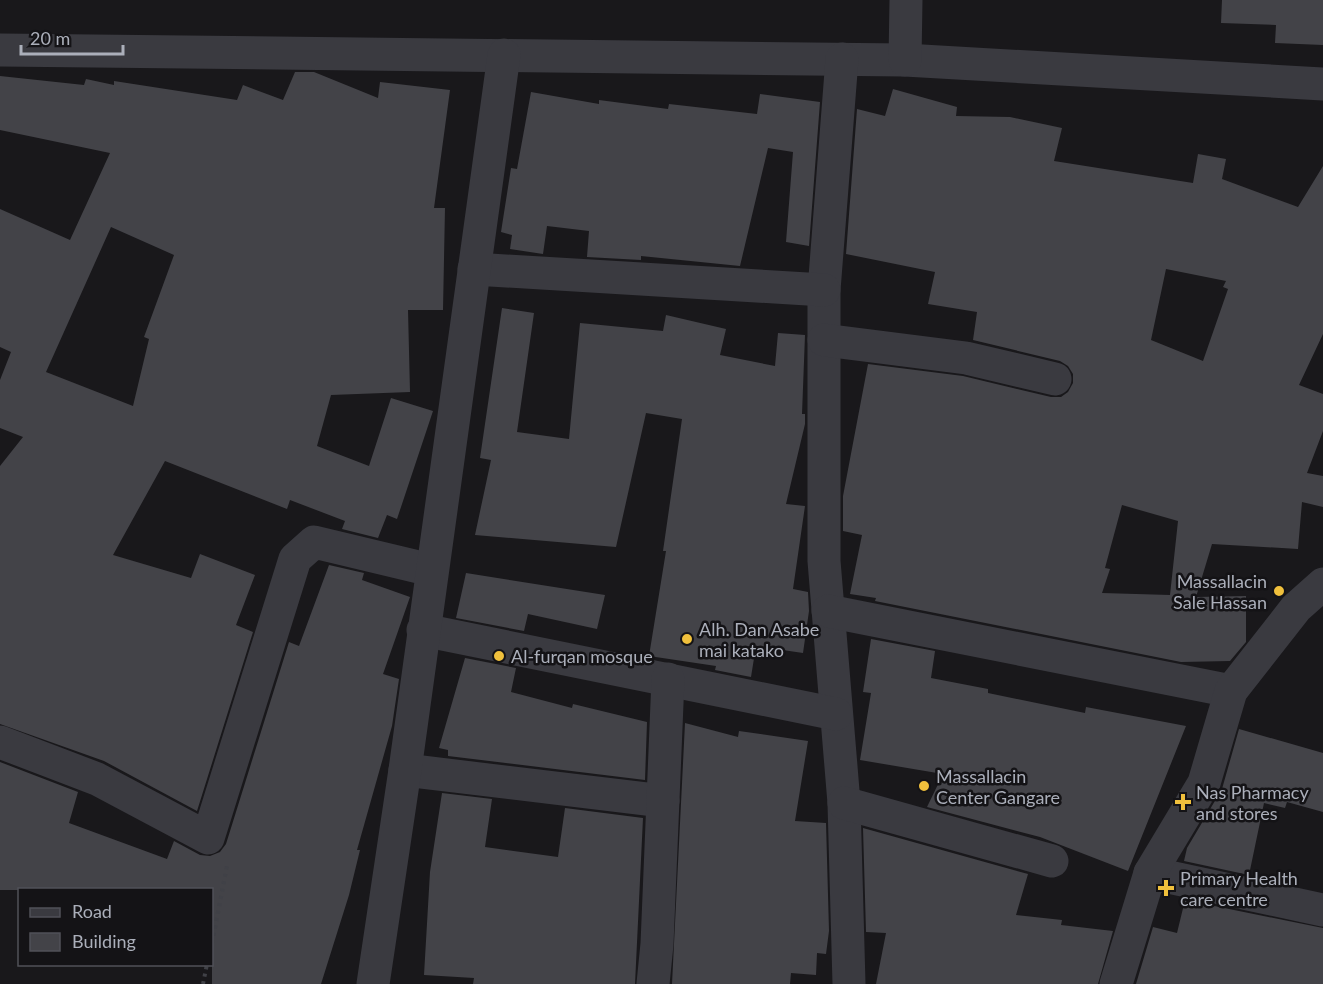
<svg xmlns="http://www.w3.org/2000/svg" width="1323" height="984" font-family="Lato,sans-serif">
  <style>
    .building { fill: #434348; fill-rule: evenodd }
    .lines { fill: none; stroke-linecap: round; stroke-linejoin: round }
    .path { stroke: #404147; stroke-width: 4; stroke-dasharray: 3 4.5; stroke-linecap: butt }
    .minor { stroke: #3a3a40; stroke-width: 33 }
    .poi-dot { fill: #f0c03c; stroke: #141316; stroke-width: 2 }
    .labels { text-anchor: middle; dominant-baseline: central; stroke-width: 5; stroke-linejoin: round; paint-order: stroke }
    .poi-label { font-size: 18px; fill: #abafba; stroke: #141316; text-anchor: start }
  </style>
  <rect width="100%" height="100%" fill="#19181b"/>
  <g class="building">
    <polygon points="1222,0 1323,0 1323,45 1275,43 1276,25 1221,23"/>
    <path d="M295,72h19l64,26 2,-16 70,8 -16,118h11l-2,102h-35l2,82 -79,3 -14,51 52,20 22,-68 42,13 -36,108 -10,-4 -9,23 -36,-9 3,-8 -55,-21 -3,9 -122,-48 -52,94 78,23 9,-24 55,21 -19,50 17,7 -56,179 -93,-50 -104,-37v-258l23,-29 -23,-9v-48l11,-28 -11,-5v-138l70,31 40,-87 -110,-23v-54l84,9 2,-6 28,6v-4l123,19 6,-15 40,15zM111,227l63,28 -30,82 5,2 -16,67 -87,-34z"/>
    <path d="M893,89l64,18 -1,9 54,1 52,11 -8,33 139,22 5,-29 28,5 -4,20 76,28 25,-41v168l-24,51 24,9v37l-16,42 16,3v31l-21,-5 -4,47 -86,-5 -16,53 50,-1v46l-16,19 -49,1 -306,-61 1,-3 -26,-4 12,-59 -19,-4v-35l25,-132 95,12 88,21h10l7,-5 5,-9v-9l-5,-8 -8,-5 -87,-21 4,-28 -49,-8 7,-32 -89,-18 11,-145 28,7zM1166,269l60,12 -3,6 5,2 -25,72 -52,-21zM1122,505l56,16 -8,74 -68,-2 8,-24 -5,-1z"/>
    <polygon points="531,92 599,104 599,100 668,109 669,104 757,114 760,94 820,102 809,246 786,242 793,152 768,148 740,266 641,256 641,260 587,257 589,231 547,226 543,254 510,249 512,235 501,232 511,168 517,169"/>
    <polygon points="502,308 534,313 517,432 569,439 580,323 663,331 666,315 726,329 720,355 775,366 778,333 805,335 802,414 805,414 805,424 786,504 805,506 793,589 808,592 809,611 803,653 756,646 751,677 715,670 716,666 649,656 666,551 663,551 682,419 646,413 616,547 475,535 491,460 480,458"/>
    <polygon points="329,565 364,573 362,580 410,597 383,674 399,679 392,726 357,850 360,850 349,895 321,984 212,984 212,890 0,890 0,762 78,792 69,823 167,859 174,841 200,855 210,856 220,852 226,844 289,642 299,646"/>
    <polygon points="466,573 605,595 597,629 528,614 524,631 456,618"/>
    <polygon points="871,639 935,651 931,678 988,689 988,693 1085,713 1086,707 1186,726 1128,871 1040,837 927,807 943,774 860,760 871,693 863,692"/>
    <polygon points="465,658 516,668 511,692 572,708 573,704 647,722 645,780 448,756 448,750 439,748"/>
    <polygon points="685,723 738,737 739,731 808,741 795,821 826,823 829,931 826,954 817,953 816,975 791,973 790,984 672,984"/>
    <polygon points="1239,729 1323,753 1323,812 1287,802 1285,808 1264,803 1249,875 1184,861 1187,848 1222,789"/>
    <polygon points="442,793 492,799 485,847 558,857 565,808 643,818 635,984 473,984 474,978 424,975 430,872"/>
    <polygon points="863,828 1028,874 1016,915 1062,920 1061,925 1113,931 1098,984 876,984 886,933 866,932"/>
    <polygon points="1185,900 1323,928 1323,984 1136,984 1153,927 1177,933"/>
  </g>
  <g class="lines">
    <g class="path">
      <polyline points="212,943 227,866"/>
      <polyline points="203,984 207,964"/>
    </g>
    <g class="minor">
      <polyline points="0,50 905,60 1323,84"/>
      <polyline points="842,59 824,290 824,561 844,803 849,984"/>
      <polyline points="905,60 906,0"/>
      <polyline points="474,269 824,290"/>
      <polyline points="824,340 966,358 1055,379"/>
      <polyline points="828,611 1231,691"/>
      <polyline points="423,630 836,714"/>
      <polyline points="0,742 97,779 208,838 295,559 314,542 431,570"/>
      <polyline points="405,770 663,801"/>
      <polyline points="844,803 1052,861"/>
      <polyline points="1150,873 1323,910"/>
      <polyline points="373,984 405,770 504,55"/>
      <polyline points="653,984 657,944 668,679"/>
      <polyline points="1116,984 1150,873 1204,783 1231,691 1296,608 1323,584"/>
    </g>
  </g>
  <g class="poi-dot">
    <circle cx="1279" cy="591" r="6"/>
    <circle cx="687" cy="639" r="6"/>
    <circle cx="499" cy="656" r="6"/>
    <circle cx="924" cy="786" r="6"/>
    <path d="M1180 793h6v6h6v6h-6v6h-6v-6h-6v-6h6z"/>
    <path d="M1163 879h6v6h6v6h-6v6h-6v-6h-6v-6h6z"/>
  </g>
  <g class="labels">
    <g class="poi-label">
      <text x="1267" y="581" text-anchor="end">Massallacin<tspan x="1267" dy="21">Sale Hassan</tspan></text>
      <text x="699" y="629">Alh. Dan Asabe<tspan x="699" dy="21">mai katako</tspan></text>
      <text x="511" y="656">Al-furqan mosque</text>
      <text x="936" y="776">Massallacin<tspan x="936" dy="21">Center Gangare</tspan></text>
      <text x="1196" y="792">Nas Pharmacy<tspan x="1196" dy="21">and stores</tspan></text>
      <text x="1180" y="878">Primary Health<tspan x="1180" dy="21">care centre</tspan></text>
    </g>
  </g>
  <rect x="18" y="888" width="195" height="78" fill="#141316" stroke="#505158" stroke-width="1.5"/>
  <rect x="30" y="908" width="30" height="9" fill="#3a3a40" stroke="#505158" stroke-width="1.5"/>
  <text x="72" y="918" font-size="18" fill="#abafba">Road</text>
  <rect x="30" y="933" width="30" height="18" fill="#434348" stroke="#505158" stroke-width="1.5"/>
  <text x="72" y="948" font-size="18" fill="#abafba">Building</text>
  <path d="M21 45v9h102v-9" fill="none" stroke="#abafba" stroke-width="3"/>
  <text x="30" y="45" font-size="18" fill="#abafba" stroke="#141316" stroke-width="4.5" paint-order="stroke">20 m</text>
</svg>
